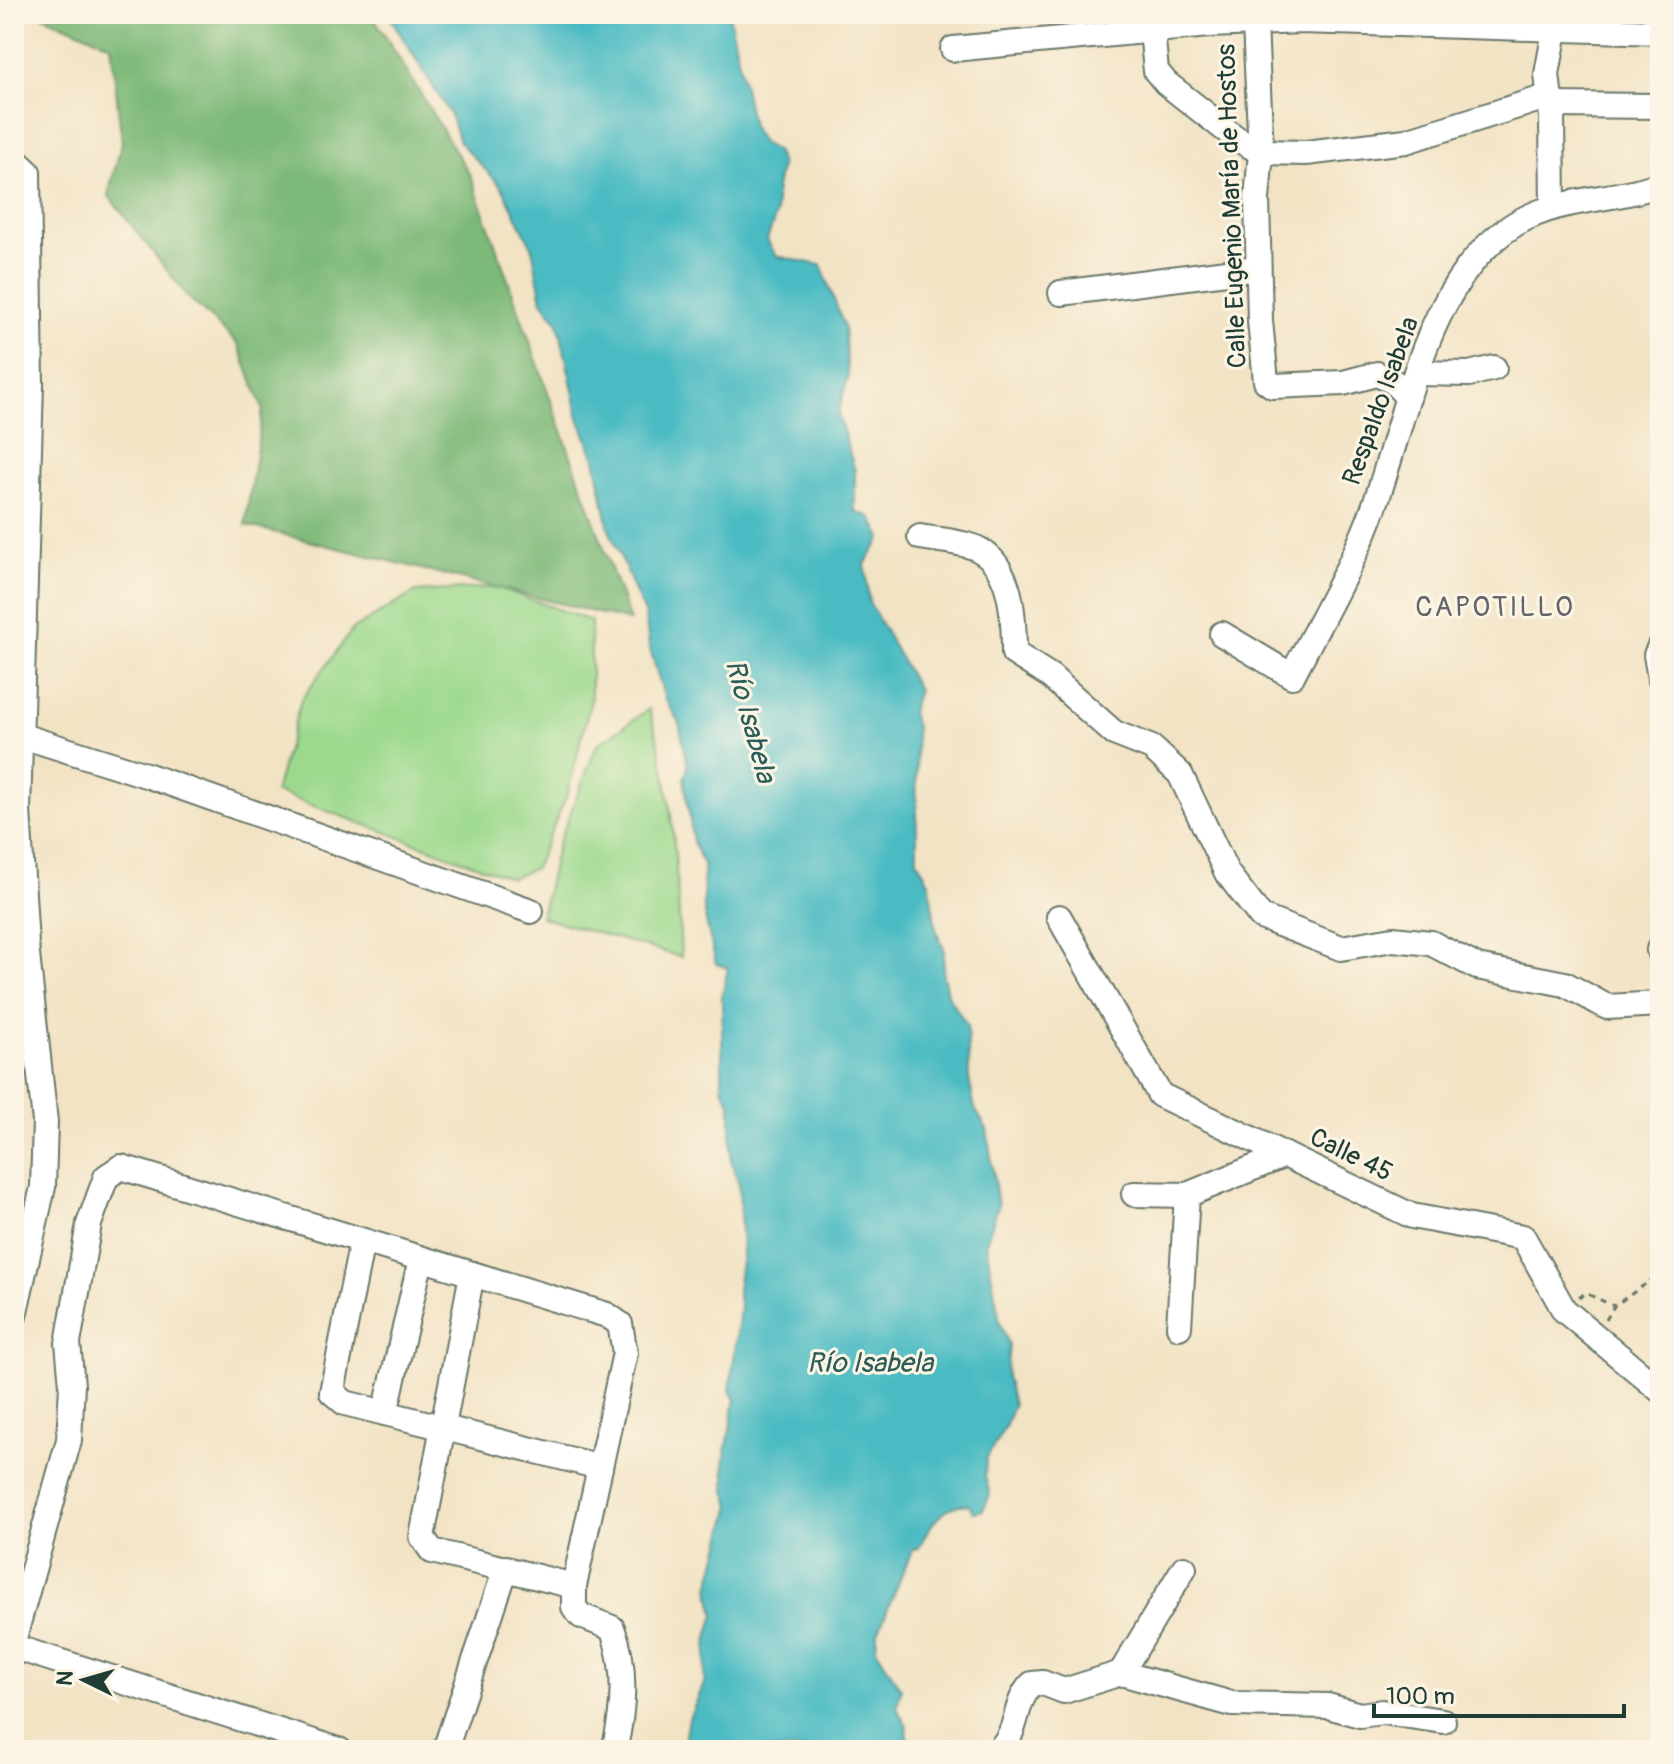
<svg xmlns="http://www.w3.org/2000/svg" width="1674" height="1764" font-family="Pangolin,sans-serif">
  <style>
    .green { fill: #9cd98d; stroke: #5e8b60; stroke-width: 2 }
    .forest { fill: #7db978; stroke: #4e7b56; stroke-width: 2 }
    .water { fill: #4cbbc3; stroke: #367c7c; stroke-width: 2 }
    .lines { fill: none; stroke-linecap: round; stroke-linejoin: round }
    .minor-casing { stroke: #697767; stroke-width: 28 }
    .path { stroke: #697767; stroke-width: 3; stroke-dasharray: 6 6; stroke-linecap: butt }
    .minor { stroke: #fff; stroke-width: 24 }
    .labels { text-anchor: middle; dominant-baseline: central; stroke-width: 6; stroke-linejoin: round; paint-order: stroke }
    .street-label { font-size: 26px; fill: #1f3d34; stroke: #fcf5e5 }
    .neighbourhood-label { font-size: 28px; letter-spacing: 2px; fill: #636569; stroke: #fcf5e5 }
    .water-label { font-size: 28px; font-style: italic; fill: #2a5c58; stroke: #fcf5e5 }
  </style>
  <rect width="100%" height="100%" fill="#fcf5e5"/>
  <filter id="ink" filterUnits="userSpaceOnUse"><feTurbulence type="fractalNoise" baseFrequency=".0125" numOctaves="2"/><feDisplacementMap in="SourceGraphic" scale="16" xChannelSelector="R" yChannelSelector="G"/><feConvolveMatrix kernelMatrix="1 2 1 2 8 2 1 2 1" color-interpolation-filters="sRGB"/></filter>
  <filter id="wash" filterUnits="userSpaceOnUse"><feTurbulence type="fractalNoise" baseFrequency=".006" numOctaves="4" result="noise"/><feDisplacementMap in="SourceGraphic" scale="32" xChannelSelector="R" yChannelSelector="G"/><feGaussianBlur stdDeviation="1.8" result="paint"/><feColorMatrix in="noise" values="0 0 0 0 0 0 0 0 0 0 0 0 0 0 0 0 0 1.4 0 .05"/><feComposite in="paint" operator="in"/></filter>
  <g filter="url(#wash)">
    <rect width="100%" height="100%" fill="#f2e3c5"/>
    <g class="green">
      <polygon points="496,587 591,621 591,700 567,795 535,868 511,878 275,792 301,700 353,629 416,592"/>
      <path d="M649,709c25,79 28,166 32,248l-140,-40 16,-70 40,-102z"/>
    </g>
    <polygon class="forest" points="39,14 372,14 471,177 630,621 245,525 263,409 238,344 187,296 108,195 122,142 111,45"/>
    <path class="water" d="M388,14h341l23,112 10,17 14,8 5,14 -5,23v26l-9,26 9,16 45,9 23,61 4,51 -10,37 17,57v40l16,6 11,21 -17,26 4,38 49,88 -7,22 5,15 1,133 12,22 7,47 8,20 -1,27 5,20 19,29 2,54 6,30 12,20 11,77 -12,37 14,80 9,22 -3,31 7,29 -7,20 -20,34 -1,17 5,19 -7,15 -10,2 -3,-7c-25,-4 -43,23 -51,43l-6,1 -3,6 -33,80 -1,14 25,40 -4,19 10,19 2,23h-226l4,-27 17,-39 4,-47 7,-23 -6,-25 22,-84 -5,-14 -2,-27 11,-64 -5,-10 10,-81 -3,-19 5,-35 -3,-70 -8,-24v-56l-9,-18v-91l6,-28 -12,-4 -12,-52 -1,-48 -10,-22 -9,-64 4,-11 -9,-45 -14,-23 -16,-53 -4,-31 -36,-86 -14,-70 -16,-41 -21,-96 -16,-21 -10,-54 -30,-60 -43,-45 -9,-28z"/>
  </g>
  <g filter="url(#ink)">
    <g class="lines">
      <g class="minor-casing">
        <g id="minor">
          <polyline points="1255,25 1261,152 1257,199 1260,321 1266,381 1273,386 1343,383 1377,374 1394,382 1408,398"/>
          <polyline points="1152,31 1156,71 1166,83 1236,138 1261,152 1306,153 1406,141 1550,96"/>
          <polyline points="953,49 1209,25 1301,21 1660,32"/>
          <polyline points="1551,105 1660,106"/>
          <polyline points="14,159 28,172 31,385 18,810 26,945 45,1122 43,1187 14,1316"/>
          <polyline points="1553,206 1552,117 1547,74 1558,14"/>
          <polyline points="1061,293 1258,268"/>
          <polyline points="1416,373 1469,374 1494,368"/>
          <path d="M920,537c17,3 40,4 56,11 37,17 38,70 38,105l36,23 64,57 38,15 28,26 47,99 34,44 80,31 52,-9 38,4 46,24 88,17 42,23 53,-3"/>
          <path d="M1222,634l70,42c23,-45 49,-90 69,-136 44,-98 55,-254 154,-316 46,-28 97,-22 145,-40"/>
          <polyline points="1660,646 1656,655 1660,678"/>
          <polyline points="19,735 149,776 531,911"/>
          <polyline points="1059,917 1160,1095 1412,1216 1523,1237 1564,1310 1660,1390"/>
          <polyline points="1659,950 1660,947"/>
          <polyline points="1134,1194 1187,1195"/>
          <polyline points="362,1241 332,1392 345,1403 600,1467"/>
          <polyline points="472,1274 422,1537 432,1551 574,1586"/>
          <polyline points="1179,1327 1187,1195 1285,1155"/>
          <polyline points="385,1413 421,1259"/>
          <path d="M14,1638l55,-198 3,-55 -4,-42 21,-119 17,-47 15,-10 486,148 13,9 5,29 -51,233v21l7,9 31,12c15,38 12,83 2,122"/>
          <polyline points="14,1647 339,1750"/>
          <polyline points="1121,1673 1184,1568"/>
          <polyline points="445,1750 506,1568"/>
          <path d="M999,1750c21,-21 14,-47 33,-66l11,-1 21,8 57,-18 111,31 96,2 32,9 22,-3 61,9"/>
        </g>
      </g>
      <g class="path">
        <polyline points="1579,1298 1585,1293 1614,1306"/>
        <polyline points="1606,1320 1614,1306 1660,1274"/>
      </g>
      <use href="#minor" class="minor"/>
    </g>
  </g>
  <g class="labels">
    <g class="street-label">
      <text transform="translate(1232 206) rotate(-92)">Calle Eugenio María de Hostos</text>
      <text transform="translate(1381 401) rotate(-70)">Respaldo Isabela</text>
      <text transform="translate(1351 1155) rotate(26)">Calle 45</text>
    </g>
    <g class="neighbourhood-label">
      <text x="1495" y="607">CAPOTILLO</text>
    </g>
    <g class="water-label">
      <text transform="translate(750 721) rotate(75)">Río Isabela</text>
      <text x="870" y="1363">Río Isabela</text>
    </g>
  </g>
  <rect width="1674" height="1764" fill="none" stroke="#fcf5e5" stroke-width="48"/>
  <g transform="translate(84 1680) rotate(275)" stroke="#fcf5e5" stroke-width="6" paint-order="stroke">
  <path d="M0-6L14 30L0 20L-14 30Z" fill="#1f3d34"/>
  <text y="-12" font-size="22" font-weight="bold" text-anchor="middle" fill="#1f3d34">N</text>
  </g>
  <path d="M1374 1704v12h250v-12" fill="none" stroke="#1f3d34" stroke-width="4"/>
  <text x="1386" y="1704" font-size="24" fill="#1f3d34" stroke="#fcf5e5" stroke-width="6" paint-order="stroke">100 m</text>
</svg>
